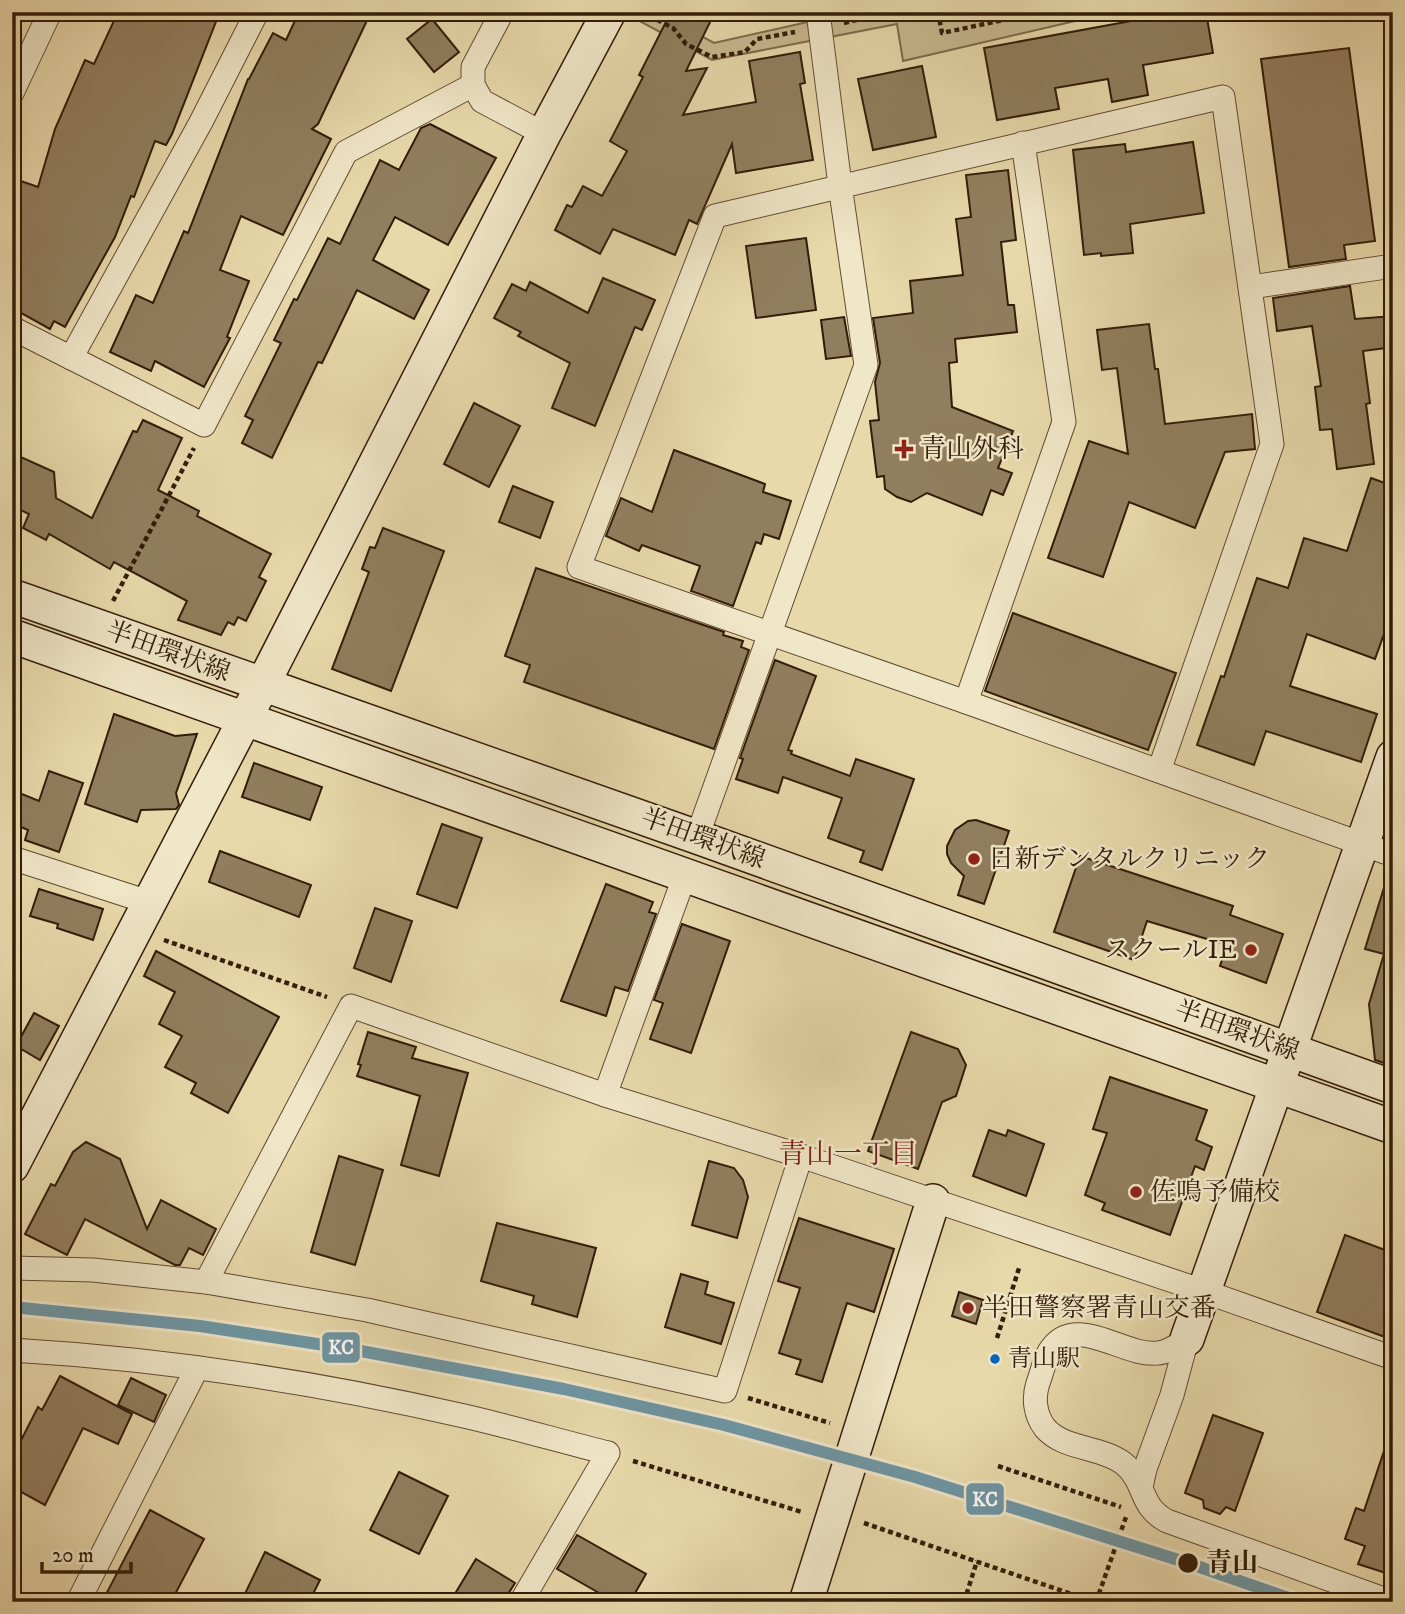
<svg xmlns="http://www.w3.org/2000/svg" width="1405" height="1614" font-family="'IM FELL DW Pica','Noto Serif JP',serif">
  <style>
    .green { fill: #c9b990; stroke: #7e6a4d; stroke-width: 2 }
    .building { fill: #917e5e; stroke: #331c0a; stroke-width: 2 }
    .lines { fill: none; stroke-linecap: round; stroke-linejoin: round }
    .street-casing { stroke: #604b32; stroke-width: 25 }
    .secondary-casing { stroke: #331c0a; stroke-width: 36 }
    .path { stroke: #331c0a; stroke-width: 4.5; stroke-dasharray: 5 3.5; stroke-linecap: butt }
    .street { stroke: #f0e6c8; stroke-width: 23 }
    .secondary { stroke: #f0e6c8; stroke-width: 33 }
    .rail-1-casing { stroke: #f0e6c8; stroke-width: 18 }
    .rail-1 { stroke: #6e96a4; stroke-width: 12 }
    .poi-dot { fill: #8f2418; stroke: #f0e6c8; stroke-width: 2.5 }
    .bus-dot { fill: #0065bd; stroke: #f0e6c8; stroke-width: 2.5 }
    .stop-dot { fill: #331c0a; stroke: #f0e6c8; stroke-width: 2.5 }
    .labels { text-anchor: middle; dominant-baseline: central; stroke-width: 5; stroke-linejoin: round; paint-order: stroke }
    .bus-label { font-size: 24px; fill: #331c0a; stroke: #f0e6c8; text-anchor: start }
    .poi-label { font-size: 26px; fill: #331c0a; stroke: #f0e6c8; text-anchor: start }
    .street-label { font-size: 26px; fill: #331c0a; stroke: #f0e6c8 }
    .stop-label { font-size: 26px; font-weight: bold; fill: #331c0a; stroke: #f0e6c8; text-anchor: start }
    .neighbourhood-label { font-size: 28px; fill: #7a1f14; stroke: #f0e6c8 }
    .line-badge { stroke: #f0e6c8; stroke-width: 2.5 }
    .badge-label { font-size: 19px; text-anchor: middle; font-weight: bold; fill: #fff }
  </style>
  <rect width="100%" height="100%" fill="#e8d9ab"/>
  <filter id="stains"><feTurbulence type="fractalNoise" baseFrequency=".00286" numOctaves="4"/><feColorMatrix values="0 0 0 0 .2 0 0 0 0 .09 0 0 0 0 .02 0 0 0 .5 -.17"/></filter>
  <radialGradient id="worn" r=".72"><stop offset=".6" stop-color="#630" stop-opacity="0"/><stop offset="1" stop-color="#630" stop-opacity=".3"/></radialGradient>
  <polygon class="green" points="634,12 657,12 714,43 852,12 1114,12 903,61 897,24 712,60 632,17"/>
  <g class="building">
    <polygon points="118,12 200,12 217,19 172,134 166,145 155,141 134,197 131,196 115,237 65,327 54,321 50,329 12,308 12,178 38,187 55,129 85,60 94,64"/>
    <polygon points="299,12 371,12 318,124 312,129 331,139 283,235 241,216 220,270 249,281 227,337 230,338 204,387 155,361 151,371 110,352 136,295 153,303 184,231 188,233 248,79 249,79 273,33 286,40"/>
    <polygon points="671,12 715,12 686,71 707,68 683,115 756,102 749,61 800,52 805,83 800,84 813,160 736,173 732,144 697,224 689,220 675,255 613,229 600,254 555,230 567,205 572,207 583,186 602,196 627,151 610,141 643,77 639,75"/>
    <polygon points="1156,12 1206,12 1213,53 1143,65 1148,95 1112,102 1108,79 1055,88 1059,109 997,120 984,48 1142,19 1141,15"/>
    <polygon points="432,19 459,52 434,72 407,39"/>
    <polygon points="1349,48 1375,241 1344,245 1346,259 1289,267 1261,59"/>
    <polygon points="922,66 936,137 873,150 858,79"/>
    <polygon points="430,124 496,158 448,245 395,217 373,260 429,290 414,319 357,290 322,363 318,362 272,458 242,443 253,420 245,416 281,343 274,340 294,299 297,300 328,238 340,244 380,160 399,170 421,128"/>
    <polygon points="1193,142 1204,213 1130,224 1133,253 1101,256 1101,253 1084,255 1073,150 1125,144 1126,152"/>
    <polygon points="1008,170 1016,240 1001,242 1008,305 1014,305 1017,332 955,339 957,362 949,363 952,407 1013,431 998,468 1012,473 1003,495 991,490 982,515 927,493 911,502 897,497 885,489 884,476 877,477 870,421 879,420 875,382 880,363 873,318 913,313 910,281 963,275 956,219 971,217 966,175"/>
    <polygon points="806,238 816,310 756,318 746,246"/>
    <polygon points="603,278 655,300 642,330 635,327 595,426 552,408 570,363 518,336 521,332 494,318 512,284 526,291 530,282 588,313"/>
    <polygon points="1350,286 1355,319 1393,316 1393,347 1363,351 1370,403 1366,404 1374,464 1337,469 1332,429 1320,430 1315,387 1321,386 1312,326 1277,331 1273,298"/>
    <polygon points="844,317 851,356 826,359 821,320"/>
    <polygon points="1149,324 1155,369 1158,369 1165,424 1252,414 1255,449 1225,452 1195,528 1129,502 1103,577 1048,558 1089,441 1128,454 1117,368 1102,370 1097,330"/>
    <polygon points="474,403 520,426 489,487 444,464"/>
    <polygon points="143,420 182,438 158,490 199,511 197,516 271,554 259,577 266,581 246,621 238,617 234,625 228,622 221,635 178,620 187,601 114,562 110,569 49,534 46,540 23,528 29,514 12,506 12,453 54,472 56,498 92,518 133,431 137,432"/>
    <polygon points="674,450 765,484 763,492 791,501 779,539 764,534 761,544 756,542 733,606 691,591 700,566 642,545 639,551 606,536 621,498 652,512"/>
    <polygon points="1371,478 1393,486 1393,609 1375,659 1307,634 1290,686 1377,714 1361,762 1266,731 1254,765 1197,745 1221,676 1224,677 1257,578 1288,588 1304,538 1347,551"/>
    <polygon points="513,486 553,502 540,538 499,522"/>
    <polygon points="383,528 444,551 391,691 332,669 369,572 362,569 370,547 375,548"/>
    <polygon points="536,568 724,632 723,635 743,641 741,647 749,650 714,749 524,682 530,665 505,656"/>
    <polygon points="1013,613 1176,673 1148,750 985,691"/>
    <polygon points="775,660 816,676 788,750 792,751 791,754 850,776 856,759 914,779 882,870 860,862 864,851 828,838 842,798 783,777 778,793 736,779 743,759 740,758"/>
    <polygon points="114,714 175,736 197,734 176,793 179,805 176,809 141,810 137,822 85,804"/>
    <polygon points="254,763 322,787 310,820 242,797"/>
    <polygon points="49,771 83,783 59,852 25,840 28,830 12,823 12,790 39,801"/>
    <polygon points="976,820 1009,831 984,904 958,895 964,876 951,863 947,854 947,846 955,830 968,821"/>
    <polygon points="442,824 482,838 457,908 417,894"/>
    <polygon points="220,851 311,885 299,917 209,882"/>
    <polygon points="1080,856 1233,906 1230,915 1283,934 1266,983 1220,966 1227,945 1147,921 1134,960 1054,932"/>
    <polygon points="1387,878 1393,879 1393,1066 1375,1060 1369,1004 1384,954 1365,949"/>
    <polygon points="606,884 653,902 649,912 656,914 628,991 615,987 606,1016 561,1001"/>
    <polygon points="39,889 103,909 93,940 57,928 58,924 30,916"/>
    <polygon points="375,908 412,921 391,982 354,968"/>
    <polygon points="682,924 730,941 691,1053 650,1039 663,1003 654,1000"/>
    <polygon points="156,951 279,1017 228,1113 191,1093 196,1083 165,1067 182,1036 159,1024 175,992 144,976"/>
    <polygon points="34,1013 59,1026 40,1060 16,1046"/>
    <polygon points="368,1032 416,1047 412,1058 468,1073 439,1176 401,1165 420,1096 357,1076 361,1065 358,1064"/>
    <polygon points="911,1032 958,1049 966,1065 956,1096 942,1102 918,1169 868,1151"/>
    <polygon points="1110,1077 1207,1110 1196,1140 1212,1147 1204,1170 1195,1166 1170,1235 1102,1210 1105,1203 1085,1195 1107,1133 1093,1129"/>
    <polygon points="989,1130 1006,1136 1008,1130 1044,1144 1026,1196 973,1176"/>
    <polygon points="86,1142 120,1159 147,1229 161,1200 216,1229 203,1255 189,1248 180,1265 175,1265 85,1219 67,1255 25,1234 51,1184 55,1186 73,1152"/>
    <polygon points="339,1156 383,1170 355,1265 311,1252"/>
    <polygon points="709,1161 734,1168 743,1180 748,1197 737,1238 692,1225"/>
    <polygon points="799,1218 894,1249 874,1312 847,1303 822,1382 796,1374 801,1360 779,1353 800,1288 778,1281"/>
    <polygon points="497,1223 596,1248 577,1317 532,1304 534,1296 481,1281"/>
    <polygon points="1345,1235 1393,1253 1393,1340 1317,1312"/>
    <polygon points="681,1274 708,1282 705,1294 734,1303 721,1344 665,1327"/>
    <polygon points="959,1292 983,1300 976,1324 952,1316"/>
    <polygon points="60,1376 132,1414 118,1444 83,1428 45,1505 12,1487 12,1458 38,1407 42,1410"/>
    <polygon points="131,1378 166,1395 154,1422 118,1405"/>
    <polygon points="1213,1415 1263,1433 1235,1511 1226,1507 1220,1514 1204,1508 1203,1500 1185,1493"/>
    <polygon points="1388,1439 1393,1440 1393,1561 1389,1574 1358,1564 1365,1546 1345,1539 1356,1508 1364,1511"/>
    <polygon points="399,1472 448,1496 419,1554 370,1530"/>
    <polygon points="150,1510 204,1539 171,1602 102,1602"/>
    <polygon points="577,1535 646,1574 630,1602 615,1602 557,1569"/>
    <polygon points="265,1552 320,1580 309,1602 241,1602"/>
    <polygon points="476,1559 515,1583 503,1602 450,1602"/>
  </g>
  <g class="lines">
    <g class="street-casing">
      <g id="street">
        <polyline points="502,12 473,67 473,85 482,101 544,134"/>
        <polyline points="12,93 50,12"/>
        <polyline points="1251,287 1393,266"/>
        <polyline points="12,328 204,425 346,152 473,85"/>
        <polyline points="71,358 201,122 257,12"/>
        <polyline points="966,702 1064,422 1023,143"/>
        <polyline points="1159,771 1272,444 1223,97 715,216 579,567 966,702 1393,855"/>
        <polyline points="697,837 866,365 840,185 818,12"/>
        <polyline points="12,858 148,902"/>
        <polyline points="605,1095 685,875"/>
        <polyline points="12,1268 93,1270 206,1282 367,1310 725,1391 801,1156"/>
        <polyline points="206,1282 351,1006 605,1095 801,1156 1203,1291 1393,1358"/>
        <path d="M1187,1339c-9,6 -18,13 -29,14 -34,5 -84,-43 -109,-1 -5,9 -7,21 -11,31 -5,15 -3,32 7,45 19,22 55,18 78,35 24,19 15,43 44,58l225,81"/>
        <path d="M12,1350c152,9 304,32 452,66 48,11 96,25 144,37l-87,149"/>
        <polyline points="1141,1487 1145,1469 1172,1395 1187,1339"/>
        <polyline points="78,1602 197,1368"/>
      </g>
    </g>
    <g class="secondary-casing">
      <g id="secondary">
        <polyline points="12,596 697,837 1393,1087"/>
        <polyline points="12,636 1393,1127"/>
        <polyline points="12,1166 245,719 544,134 609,12"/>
        <polyline points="1187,1339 1393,757"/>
        <polyline points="806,1602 933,1201"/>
      </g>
    </g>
    <g class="path">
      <polyline points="642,12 673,28 686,44 712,57 745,52 757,39 795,32"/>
      <polyline points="938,12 942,33 1041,12"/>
      <polyline points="844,23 891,12"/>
      <polyline points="113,601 194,448"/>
      <polyline points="164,940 327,997"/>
      <polyline points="997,1338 1020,1265"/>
      <polyline points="748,1398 830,1423"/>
      <polyline points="633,1461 802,1512"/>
      <polyline points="998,1466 1121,1507"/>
      <polyline points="864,1523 1095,1602"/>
      <polyline points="964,1602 977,1561"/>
      <polyline points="1096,1602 1126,1517"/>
    </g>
    <use href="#street" class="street"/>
    <use href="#secondary" class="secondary"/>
    <g class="rail-1-casing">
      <polyline id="rail-1" points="12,1307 200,1326 350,1349 564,1389 724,1425 915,1477 1188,1563 1300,1602"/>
    </g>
    <use href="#rail-1" class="rail-1"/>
  </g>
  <g class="poi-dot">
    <path d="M900.5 438.5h7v7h7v7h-7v7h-7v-7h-7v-7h7z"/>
    <circle cx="974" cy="859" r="7"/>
    <circle cx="1251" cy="950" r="7"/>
    <circle cx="1136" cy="1192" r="7"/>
    <circle cx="968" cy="1308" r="7"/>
  </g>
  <circle class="bus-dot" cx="995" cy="1359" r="6"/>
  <circle class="stop-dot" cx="1188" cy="1563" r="11"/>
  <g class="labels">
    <g class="bus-label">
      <text x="1008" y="1359">青山駅</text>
    </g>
    <g class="poi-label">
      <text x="920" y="449">青山外科</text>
      <text x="988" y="859">日新デンタルクリニック</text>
      <text x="1237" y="950" text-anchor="end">スクールIE</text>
      <text x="1150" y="1192">佐鳴予備校</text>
      <text x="982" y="1308">半田警察署青山交番</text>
    </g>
    <g class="street-label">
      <text transform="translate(168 652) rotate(20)">半田環状線</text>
      <text transform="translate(703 839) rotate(20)">半田環状線</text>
      <text transform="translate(1237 1031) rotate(20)">半田環状線</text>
    </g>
    <g class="stop-label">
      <text x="1206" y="1563">青山</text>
    </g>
    <g class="neighbourhood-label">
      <text x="848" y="1154">青山一丁目</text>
    </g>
  </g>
  <g class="line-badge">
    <rect x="321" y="1331" width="40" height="33" rx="7" fill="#6e96a4"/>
    <rect x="965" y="1482" width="40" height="34" rx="7" fill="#6e96a4"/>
  </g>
  <g class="badge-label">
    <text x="341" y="1354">KC</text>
    <text x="985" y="1506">KC</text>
  </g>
  <rect width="1405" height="1614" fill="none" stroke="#e8d9ab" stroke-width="42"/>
  <rect x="14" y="14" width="1377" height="1586" fill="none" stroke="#331c0a" stroke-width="3.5"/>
  <rect x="21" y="21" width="1363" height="1572" fill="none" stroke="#331c0a" stroke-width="2"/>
  <path d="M42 1562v10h89v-10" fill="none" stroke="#331c0a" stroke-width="3.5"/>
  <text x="52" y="1562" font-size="21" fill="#331c0a" stroke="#f0e6c8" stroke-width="5" paint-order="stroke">20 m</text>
  <rect width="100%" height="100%" filter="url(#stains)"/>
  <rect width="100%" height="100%" fill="url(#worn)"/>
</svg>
